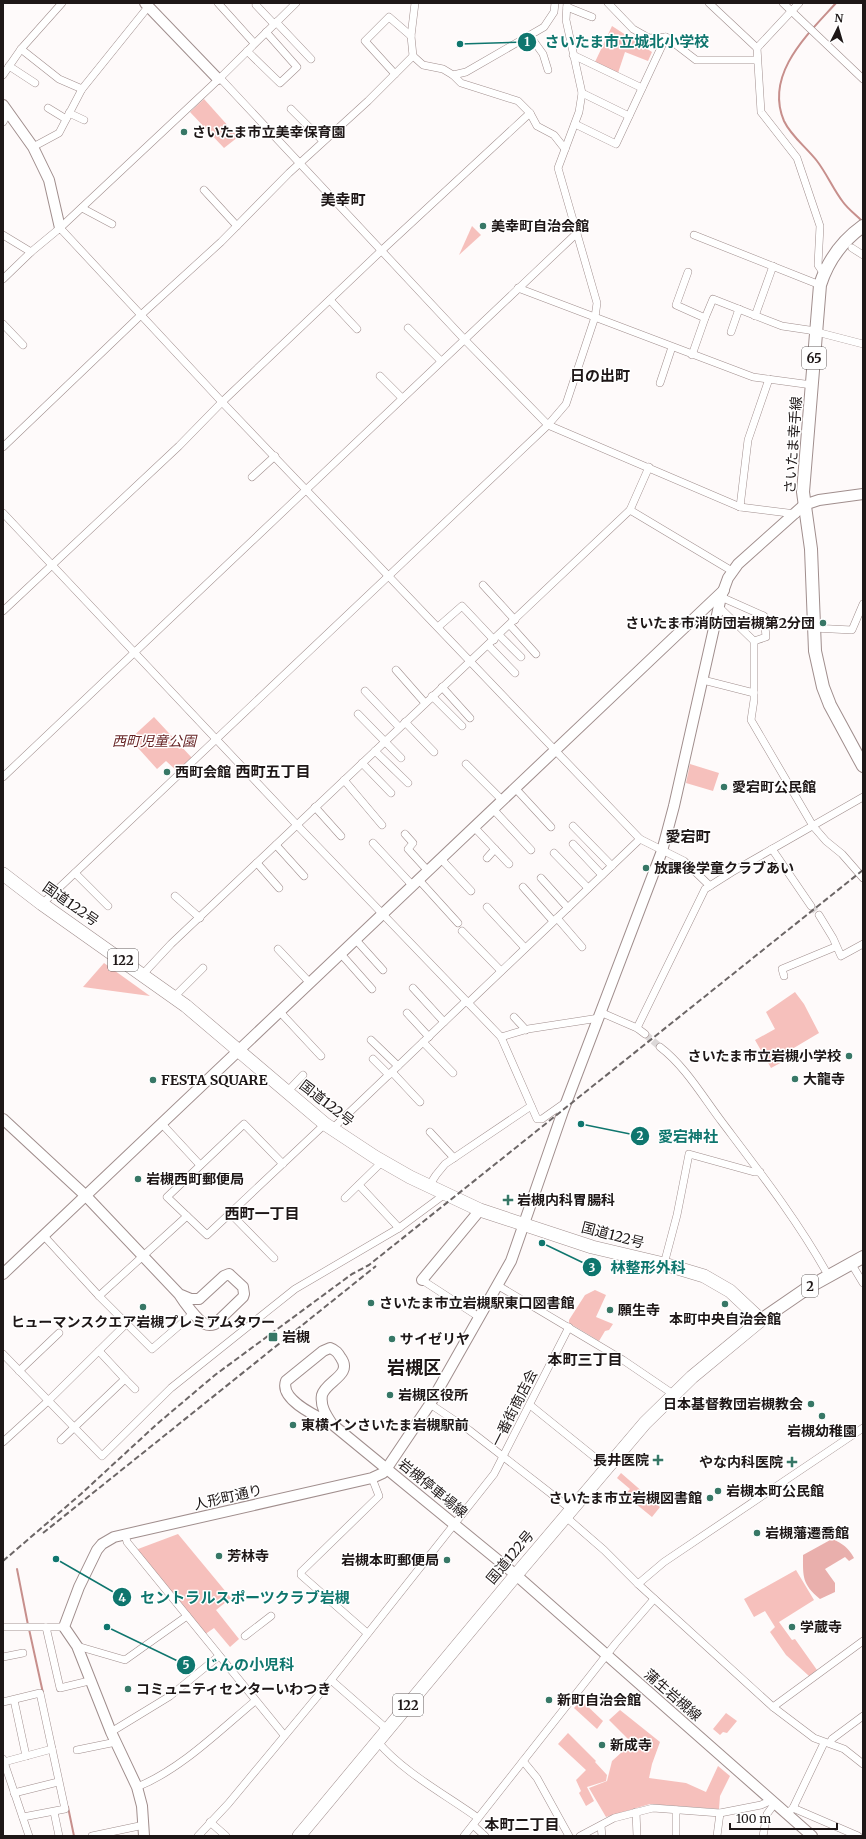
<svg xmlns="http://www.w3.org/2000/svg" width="866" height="1839" font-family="Merriweather,'Noto Sans JP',serif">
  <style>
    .green { fill: #f6c0bc }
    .forest { fill: #e9afac }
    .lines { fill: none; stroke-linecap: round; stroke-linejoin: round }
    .stream { stroke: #c78f8c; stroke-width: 2 }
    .street-tunnel { stroke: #dcd8d8; stroke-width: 7; stroke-dasharray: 7 3.5; stroke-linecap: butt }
    .street-casing { stroke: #a08e8d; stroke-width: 8 }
    .secondary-casing { stroke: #a08e8d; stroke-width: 12 }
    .primary-casing { stroke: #a08e8d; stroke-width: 14 }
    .highway-casing { stroke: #a08e8d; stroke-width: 14 }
    .street { stroke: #fff; stroke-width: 7 }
    .secondary { stroke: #fff; stroke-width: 10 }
    .primary { stroke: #fff; stroke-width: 12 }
    .highway { stroke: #fff; stroke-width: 13 }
    .rail { stroke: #6c6666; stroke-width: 2; stroke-dasharray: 6 3; stroke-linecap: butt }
    .poi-dot { fill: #377766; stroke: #fff; stroke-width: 1.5 }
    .labels { text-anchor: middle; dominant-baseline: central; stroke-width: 3; stroke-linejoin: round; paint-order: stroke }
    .shield { fill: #fff; stroke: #625d5d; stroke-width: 1 }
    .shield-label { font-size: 13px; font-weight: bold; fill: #1e1717 }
    .poi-label { font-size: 14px; font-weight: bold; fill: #1e1717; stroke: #fff; text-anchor: start }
    .street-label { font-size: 14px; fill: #1e1717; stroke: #fff }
    .park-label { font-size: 14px; font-style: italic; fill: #631f20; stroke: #fff }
    .neighbourhood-label { font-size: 15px; font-weight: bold; fill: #1e1717; stroke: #fff }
    .district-label { font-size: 18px; font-weight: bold; fill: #1e1717; stroke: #fff }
    .leader { fill: none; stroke: #0f766e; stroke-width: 1.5 }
    .callout-dot { fill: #0f766e; stroke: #fff; stroke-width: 1.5 }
    .mark-label { font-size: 12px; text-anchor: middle; font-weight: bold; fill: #fff }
    .callout-label { font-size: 15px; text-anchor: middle; font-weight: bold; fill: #0f766e; stroke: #fff; stroke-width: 3; stroke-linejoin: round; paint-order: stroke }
  </style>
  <rect width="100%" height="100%" fill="#fefafa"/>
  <g class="green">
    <polygon points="612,26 652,52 648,61 625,52 618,73 595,62"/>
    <polygon points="204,99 238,137 224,148 190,112"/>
    <polygon points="472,226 481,235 459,255"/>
    <polygon points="154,717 192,758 177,771 166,761 157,769 130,739"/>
    <polygon points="690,764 719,773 713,791 686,783"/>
    <polygon points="104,963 150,996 83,987"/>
    <polygon points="795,992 804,1004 819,1033 782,1055 784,1061 771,1068 755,1040 775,1029 766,1012"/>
    <polygon points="595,1290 606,1295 596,1317 613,1324 609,1330 605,1331 599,1341 569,1323 569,1320 585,1295"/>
    <polygon points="621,1473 660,1507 652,1517 625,1495 630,1489 617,1478"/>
    <polygon points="178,1534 231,1598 216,1610 239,1639 230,1647 214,1628 204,1635 138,1552 138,1549"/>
    <polygon points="796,1570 814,1600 779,1622 792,1640 795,1639 817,1670 809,1676 786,1655 770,1632 775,1627 765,1611 754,1617 744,1599"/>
    <polygon points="581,1700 603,1721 597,1729 574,1708"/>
    <polygon points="620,1710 660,1742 652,1764 649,1778 686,1783 706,1792 718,1766 730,1776 720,1796 719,1809 650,1804 606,1817 589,1788 607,1781 612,1761 632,1743 609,1720"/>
    <polygon points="726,1713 737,1721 727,1733 723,1732 720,1735 713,1729"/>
    <polygon points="568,1733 596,1761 595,1762 607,1775 606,1781 587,1787 594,1801 586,1806 579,1793 581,1791 576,1780 586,1770 558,1744"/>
  </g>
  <path class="forest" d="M832,1539c10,4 17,9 22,19l-5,3 -4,-4 -20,12 10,14v9l-15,7c-18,-15 -17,-22 -17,-44z"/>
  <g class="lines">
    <g class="stream">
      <path d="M836,3c-28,31 -72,71 -52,118 7,15 22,26 33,40 10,13 16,28 26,41 5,7 13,13 19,19"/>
      <polyline points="17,1569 28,1625"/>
      <polyline points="29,1629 43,1693"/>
      <polyline points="68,1807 74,1836"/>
    </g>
    <g class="street-tunnel">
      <polyline points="811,906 819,915"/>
      <polyline points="645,1034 660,1047"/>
    </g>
    <g class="street-casing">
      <g id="street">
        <polyline points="218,3 254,43"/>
        <polyline points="415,3 411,36 413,56 423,65 443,69 453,75 466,72 544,27 554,12 555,3"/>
        <polyline points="608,3 633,29 649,38 666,37 696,60 757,60"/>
        <polyline points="709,3 757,48"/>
        <polyline points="783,3 863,79"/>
        <polyline points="799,3 757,48 761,112 797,158 820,226 818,265 824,274"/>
        <polyline points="256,5 274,24"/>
        <polyline points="567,7 592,17"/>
        <polyline points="276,22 311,59"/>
        <polyline points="530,36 543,54 548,70"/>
        <polyline points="21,49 59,79 82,89"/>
        <polyline points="247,51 280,83 297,67 266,32"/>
        <polyline points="573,55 642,88"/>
        <polyline points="9,66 35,83"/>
        <polyline points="395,74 365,41 389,17 411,36"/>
        <polyline points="3,75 21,49 62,3"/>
        <polyline points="453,75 461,83 518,101 530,113 537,126 554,135 565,149"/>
        <polyline points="220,78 465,340 548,425 740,507 796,514"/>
        <polyline points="582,93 629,116"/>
        <polyline points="48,108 66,119"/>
        <polyline points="291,109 323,141"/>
        <polyline points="69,113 84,120"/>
        <polyline points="3,122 8,113"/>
        <polyline points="575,124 616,144 666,37"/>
        <polyline points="33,147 59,133 82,89 148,7"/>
        <polyline points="204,190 237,226"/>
        <polyline points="82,208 112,224"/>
        <polyline points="60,228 222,402 640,839 684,861 710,886"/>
        <polyline points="3,235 31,252"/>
        <polyline points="694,235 820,285"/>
        <polyline points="852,248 863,255"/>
        <polyline points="688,272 676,305 705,318 692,355"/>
        <polyline points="3,279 31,252 60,228 220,78 296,3"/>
        <polyline points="518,288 753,377 812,385"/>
        <polyline points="330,300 357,329"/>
        <polyline points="755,316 773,266"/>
        <polyline points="705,318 713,299 782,326 809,330 863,344"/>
        <polyline points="3,324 23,345"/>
        <polyline points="408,328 441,361"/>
        <polyline points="731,332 739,309"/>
        <polyline points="380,376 402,398"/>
        <polyline points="660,383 672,347"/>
        <polyline points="3,447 142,314 221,242 289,173 368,101 413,56"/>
        <polyline points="252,477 275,456"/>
        <polyline points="740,507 748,440 769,379"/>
        <polyline points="630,510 732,571"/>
        <polyline points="3,513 297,825 501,1037 528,1029 599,1018"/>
        <polyline points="483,585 515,620"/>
        <polyline points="721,597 764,616 766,637 754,641"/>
        <polyline points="719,607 754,641 754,700 751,720 813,826 826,841 842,854 863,878"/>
        <polyline points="3,611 179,446 222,402 381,251 530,113"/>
        <polyline points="510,625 536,654"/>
        <polyline points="438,627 462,606 494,640"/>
        <polyline points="813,628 852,630 863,604"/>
        <polyline points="499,635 521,657"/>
        <polyline points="488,645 515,673"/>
        <polyline points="396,670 425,703"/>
        <polyline points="703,680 754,693"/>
        <polyline points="442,687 470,718"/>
        <polyline points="365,691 399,727"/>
        <polyline points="432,696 462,726"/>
        <polyline points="358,714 401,758"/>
        <polyline points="405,722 434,752"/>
        <polyline points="375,751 408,783"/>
        <polyline points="362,763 391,793"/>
        <polyline points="466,764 502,800"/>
        <polyline points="3,777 577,233"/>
        <polyline points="344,780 382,825"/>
        <polyline points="515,788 551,827"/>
        <polyline points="315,807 341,836"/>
        <polyline points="493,809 531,850"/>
        <polyline points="573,826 612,866"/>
        <polyline points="474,827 509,864"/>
        <polyline points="405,834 413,843 408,849 428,871"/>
        <polyline points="373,843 413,886"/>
        <polyline points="573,844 602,875"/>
        <polyline points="276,845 304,876"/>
        <polyline points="772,849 811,906"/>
        <polyline points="554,853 588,888"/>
        <polyline points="487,858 495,849"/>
        <polyline points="441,859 471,891"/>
        <polyline points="257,863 279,888"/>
        <polyline points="75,873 108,906"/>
        <polyline points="541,878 568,908"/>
        <polyline points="419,880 458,923"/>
        <polyline points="523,887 553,921"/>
        <polyline points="175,896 200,918"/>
        <polyline points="42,904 548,425 566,404 595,317 597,303 558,168 579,112 582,93 566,20 567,3"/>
        <polyline points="487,907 525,948"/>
        <polyline points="819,915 833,938 841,956 863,944"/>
        <polyline points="557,918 582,947"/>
        <polyline points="462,931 501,971"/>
        <polyline points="356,940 383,970"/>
        <polyline points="278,949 310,983"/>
        <polyline points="341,954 372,989"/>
        <polyline points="143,974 171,944 630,510 649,467"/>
        <polyline points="784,976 782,969 835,947"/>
        <polyline points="413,988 444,1022"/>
        <polyline points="174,997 203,968"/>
        <polyline points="468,1003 640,839"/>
        <polyline points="280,1012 321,1056"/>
        <polyline points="600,1012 637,1028 645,1034"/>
        <polyline points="407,1013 429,1037"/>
        <polyline points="514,1017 526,1030"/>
        <polyline points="637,1028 705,889 732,872 863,797"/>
        <polyline points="501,1037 537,1119 542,1119 566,1102"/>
        <polyline points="371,1040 398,1066"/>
        <polyline points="423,1042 453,1073"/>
        <path d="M660,1047c25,19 43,50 62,75 37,49 76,99 106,153"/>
        <polyline points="373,1059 389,1075"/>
        <polyline points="392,1072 420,1102"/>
        <polyline points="287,1092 303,1075"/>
        <polyline points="162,1124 200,1165"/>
        <polyline points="332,1129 466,1001"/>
        <polyline points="430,1132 454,1158"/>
        <polyline points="283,1164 244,1124 167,1197 207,1235 325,1124"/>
        <polyline points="359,1185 399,1228"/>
        <polyline points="429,1186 436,1175 445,1164 531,1106"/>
        <polyline points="345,1198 383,1161"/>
        <polyline points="230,1213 274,1258"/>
        <polyline points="44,1236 99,1296 152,1349 189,1317"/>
        <polyline points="851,1263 863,1283"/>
        <polyline points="664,1264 677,1215 689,1154 754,1172 760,1172"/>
        <polyline points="422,1280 479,1317"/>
        <polyline points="497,1285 623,1360 673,1394"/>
        <polyline points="99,1296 187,1216"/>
        <polyline points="3,1354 102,1456 171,1388 295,1289 399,1228 445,1194"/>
        <polyline points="19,1371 59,1333"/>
        <polyline points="125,1379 135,1389"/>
        <polyline points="430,1404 469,1430 572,1510"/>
        <polyline points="530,1405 608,1468"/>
        <polyline points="61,1440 125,1379 99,1351"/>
        <polyline points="3,1442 48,1401 127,1323"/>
        <polyline points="566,1517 604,1550 638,1584 773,1707 814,1738 844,1749 863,1764"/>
        <polyline points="125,1534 127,1542 284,1735"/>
        <polyline points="638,1584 664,1562 863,1428"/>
        <polyline points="3,1627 64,1627"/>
        <polyline points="46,1627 60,1688 89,1681"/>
        <polyline points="367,1633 301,1575 301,1572 379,1496 372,1478"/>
        <polyline points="245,1636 271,1616"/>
        <polyline points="77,1646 125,1660 187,1616"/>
        <polyline points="3,1657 23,1653"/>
        <polyline points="331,1680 388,1730"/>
        <polyline points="14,1700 26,1756"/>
        <polyline points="3,1702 40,1693 65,1809 23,1817"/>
        <polyline points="773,1707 863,1641"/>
        <polyline points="111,1732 170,1696 219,1656"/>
        <path d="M378,1742c25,30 68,53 100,76"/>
        <polyline points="830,1743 832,1739 863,1716"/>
        <polyline points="77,1750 116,1742"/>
        <polyline points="3,1759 29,1836"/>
        <polyline points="523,1761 537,1778 569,1836"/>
        <polyline points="4,1762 52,1749"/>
        <path d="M137,1787c43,-17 82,-56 118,-86"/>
        <polyline points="14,1793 58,1782"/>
        <polyline points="793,1808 858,1836"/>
        <polyline points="54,1812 59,1836"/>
        <polyline points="636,1812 637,1836"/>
        <polyline points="787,1814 793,1808 824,1743"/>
        <polyline points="210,1822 226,1836"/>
        <polyline points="473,1825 485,1836"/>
        <polyline points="601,1826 602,1836"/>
        <polyline points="92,1836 144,1825"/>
        <polyline points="198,1836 228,1804 331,1680 494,1474 569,1327"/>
        <polyline points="464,1836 616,1643 654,1599"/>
        <polyline points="580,1836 614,1818 653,1808 720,1813 761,1805 772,1800"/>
        <polyline points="676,1836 676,1810"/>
        <polyline points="717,1836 720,1813"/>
        <polyline points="763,1836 767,1814 775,1803"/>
      </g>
    </g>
    <g class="secondary-casing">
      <g id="secondary">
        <polyline points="145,3 218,79"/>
        <polyline points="3,105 33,147 49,180 60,228"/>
        <path d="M3,1119l83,77 93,98c5,8 18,26 26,30 4,2 7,1 10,0l28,-27 1,-3 -1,-7 -14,-13 -5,2 -25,23h-8l-12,-5"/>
        <polyline points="3,1274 724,590"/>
        <polyline points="422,1280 480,1210"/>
        <path d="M332,1424c-6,-9 -12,-18 -10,-29 4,-14 31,-20 19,-37 -3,-5 -5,-8 -11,-10l-7,3 -37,30c-7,19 32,36 46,43l184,151 296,261"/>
        <polyline points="144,1836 142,1806 137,1787 111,1732 77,1646 64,1627 79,1587 97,1550 102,1544 114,1537 372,1478 383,1473 387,1468 430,1404 511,1261 518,1241 563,1111 662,851 674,806 721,597 728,578 738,564 804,505 819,500 863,494"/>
      </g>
    </g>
    <g class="primary-casing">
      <g id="primary">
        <path d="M863,226c-21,15 -35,34 -43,59l-17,207 8,57 4,102 8,36 7,18 33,61"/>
        <polyline points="761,1320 809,1287 863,1257"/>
      </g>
    </g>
    <g class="highway-casing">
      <polyline id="highway" points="3,874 42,904 186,1006 325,1124 375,1157 410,1177 480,1210 592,1247 664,1264 704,1276 730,1291 761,1320 692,1377 645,1423 516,1575 299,1836"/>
    </g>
    <use href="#street" class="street"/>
    <use href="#secondary" class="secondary"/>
    <use href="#primary" class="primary"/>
    <use href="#highway" class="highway"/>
    <g class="rail">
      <polyline points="43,1533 376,1266"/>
      <polyline points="3,1561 81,1494 157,1424 215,1375 352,1274 369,1265 863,870"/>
    </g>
  </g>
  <g class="poi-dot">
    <circle cx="184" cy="132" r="4"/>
    <circle cx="483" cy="226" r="4"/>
    <circle cx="823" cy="623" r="4"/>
    <circle cx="167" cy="772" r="4"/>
    <circle cx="724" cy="787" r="4"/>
    <circle cx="646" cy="868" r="4"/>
    <circle cx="849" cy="1056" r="4"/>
    <circle cx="795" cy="1079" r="4"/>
    <circle cx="153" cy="1080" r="4"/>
    <circle cx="138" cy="1179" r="4"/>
    <path d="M506 1194h4v4h4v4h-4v4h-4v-4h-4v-4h4z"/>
    <circle cx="371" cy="1303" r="4"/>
    <circle cx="725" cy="1304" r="4"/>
    <circle cx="143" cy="1307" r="4"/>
    <circle cx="610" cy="1310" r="4"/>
    <rect x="268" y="1332" width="10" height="10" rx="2"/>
    <circle cx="392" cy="1339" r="4"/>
    <circle cx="390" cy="1395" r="4"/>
    <circle cx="811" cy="1404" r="4"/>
    <circle cx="822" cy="1416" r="4"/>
    <circle cx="293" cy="1425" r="4"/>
    <path d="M656 1454h4v4h4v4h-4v4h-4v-4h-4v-4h4z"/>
    <path d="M790 1456h4v4h4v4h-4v4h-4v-4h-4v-4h4z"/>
    <circle cx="718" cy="1491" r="4"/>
    <circle cx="710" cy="1498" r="4"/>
    <circle cx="757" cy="1533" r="4"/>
    <circle cx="219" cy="1556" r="4"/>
    <circle cx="447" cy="1560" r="4"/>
    <circle cx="792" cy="1627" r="4"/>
    <circle cx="128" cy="1689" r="4"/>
    <circle cx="549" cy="1700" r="4"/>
    <circle cx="602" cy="1745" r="4"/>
  </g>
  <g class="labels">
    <g class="shield">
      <rect x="802" y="347" width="24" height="22" rx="3"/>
      <rect x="108" y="949" width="30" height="22" rx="3"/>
      <rect x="802" y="1275" width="16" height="22" rx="3"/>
      <rect x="393" y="1694" width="30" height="22" rx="3"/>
    </g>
    <g class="shield-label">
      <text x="814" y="358">65</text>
      <text x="123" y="960">122</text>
      <text x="810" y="1286">2</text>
      <text x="408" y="1705">122</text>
    </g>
    <g class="poi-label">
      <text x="192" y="132">さいたま市立美幸保育園</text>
      <text x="491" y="226">美幸町自治会館</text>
      <text x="815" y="623" text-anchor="end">さいたま市消防団岩槻第2分団</text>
      <text x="175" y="772">西町会館</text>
      <text x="732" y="787">愛宕町公民館</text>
      <text x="654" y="868">放課後学童クラブあい</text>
      <text x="841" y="1056" text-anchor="end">さいたま市立岩槻小学校</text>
      <text x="803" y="1079">大龍寺</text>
      <text x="161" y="1080">FESTA SQUARE</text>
      <text x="146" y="1179">岩槻西町郵便局</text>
      <text x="517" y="1200">岩槻内科胃腸科</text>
      <text x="379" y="1303">さいたま市立岩槻駅東口図書館</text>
      <text x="618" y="1310">願生寺</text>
      <text x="725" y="1319" text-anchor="middle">本町中央自治会館</text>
      <text x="143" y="1322" text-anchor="middle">ヒューマンスクエア岩槻プレミアムタワー</text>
      <text x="282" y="1337">岩槻</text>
      <text x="400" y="1339">サイゼリヤ</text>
      <text x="398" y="1395">岩槻区役所</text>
      <text x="803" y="1404" text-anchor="end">日本基督教団岩槻教会</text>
      <text x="301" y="1425">東横インさいたま岩槻駅前</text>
      <text x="822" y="1431" text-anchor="middle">岩槻幼稚園</text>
      <text x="649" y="1460" text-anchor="end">長井医院</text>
      <text x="783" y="1462" text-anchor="end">やな内科医院</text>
      <text x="726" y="1491">岩槻本町公民館</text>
      <text x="702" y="1498" text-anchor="end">さいたま市立岩槻図書館</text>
      <text x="765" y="1533">岩槻藩遷喬館</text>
      <text x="227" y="1556">芳林寺</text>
      <text x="439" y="1560" text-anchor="end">岩槻本町郵便局</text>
      <text x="800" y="1627">学蔵寺</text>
      <text x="136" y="1689">コミュニティセンターいわつき</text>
      <text x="557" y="1700">新町自治会館</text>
      <text x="610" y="1745">新成寺</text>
    </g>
    <g class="street-label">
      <text transform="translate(793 445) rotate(-86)">さいたま幸手線</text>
      <text transform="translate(71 904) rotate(35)">国道122号</text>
      <text transform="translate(327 1103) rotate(38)">国道122号</text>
      <text transform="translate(613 1235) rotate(15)">国道122号</text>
      <text transform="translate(514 1408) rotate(-63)">一番街商店会</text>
      <text transform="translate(433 1488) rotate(39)">岩槻停車場線</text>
      <text transform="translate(228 1497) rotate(-13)">人形町通り</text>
      <text transform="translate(510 1557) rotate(-50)">国道122号</text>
      <text transform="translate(673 1695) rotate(41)">蒲生岩槻線</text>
    </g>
    <g class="park-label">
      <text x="154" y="741">西町児童公園</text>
    </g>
    <g class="neighbourhood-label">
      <text x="343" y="199">美幸町</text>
      <text x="600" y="375">日の出町</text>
      <text x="273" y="771">西町五丁目</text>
      <text x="688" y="836">愛宕町</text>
      <text x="262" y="1213">西町一丁目</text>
      <text x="585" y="1359">本町三丁目</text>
      <text x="522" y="1824">本町二丁目</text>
    </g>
    <g class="district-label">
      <text x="414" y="1367">岩槻区</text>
    </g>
  </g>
  <path class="leader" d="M460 44L527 42M581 1124L640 1136M542 1243L592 1267M56 1559L122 1597M107 1627L186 1665"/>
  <g class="callout-dot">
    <circle cx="460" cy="44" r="4"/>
    <circle cx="581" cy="1124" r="4"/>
    <circle cx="542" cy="1243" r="4"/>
    <circle cx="56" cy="1559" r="4"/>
    <circle cx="107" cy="1627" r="4"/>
    <circle cx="527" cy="42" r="10"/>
    <circle cx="640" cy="1136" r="10"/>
    <circle cx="592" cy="1267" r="10"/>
    <circle cx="122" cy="1597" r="10"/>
    <circle cx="186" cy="1665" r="10"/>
  </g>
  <g class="mark-label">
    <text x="527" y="46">1</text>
    <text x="640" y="1140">2</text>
    <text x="592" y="1272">3</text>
    <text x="122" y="1602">4</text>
    <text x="186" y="1669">5</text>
  </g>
  <g class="callout-label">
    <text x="627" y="47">さいたま市立城北小学校</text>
    <text x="688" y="1142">愛宕神社</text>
    <text x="648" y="1273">林整形外科</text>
    <text x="245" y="1603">セントラルスポーツクラブ岩槻</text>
    <text x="249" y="1670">じんの小児科</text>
  </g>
  <rect width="866" height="1839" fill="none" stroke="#1e1717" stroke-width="8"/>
  <g transform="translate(838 28) rotate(5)" stroke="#ffffff" stroke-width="3" paint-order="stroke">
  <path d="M0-3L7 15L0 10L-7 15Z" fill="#1e1717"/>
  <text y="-6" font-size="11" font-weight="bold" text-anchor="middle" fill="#1e1717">N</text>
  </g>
  <path d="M730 1823v6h107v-6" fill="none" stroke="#1e1717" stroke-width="2"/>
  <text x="736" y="1823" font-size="12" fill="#1e1717" stroke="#ffffff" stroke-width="3" paint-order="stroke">100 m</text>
</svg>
